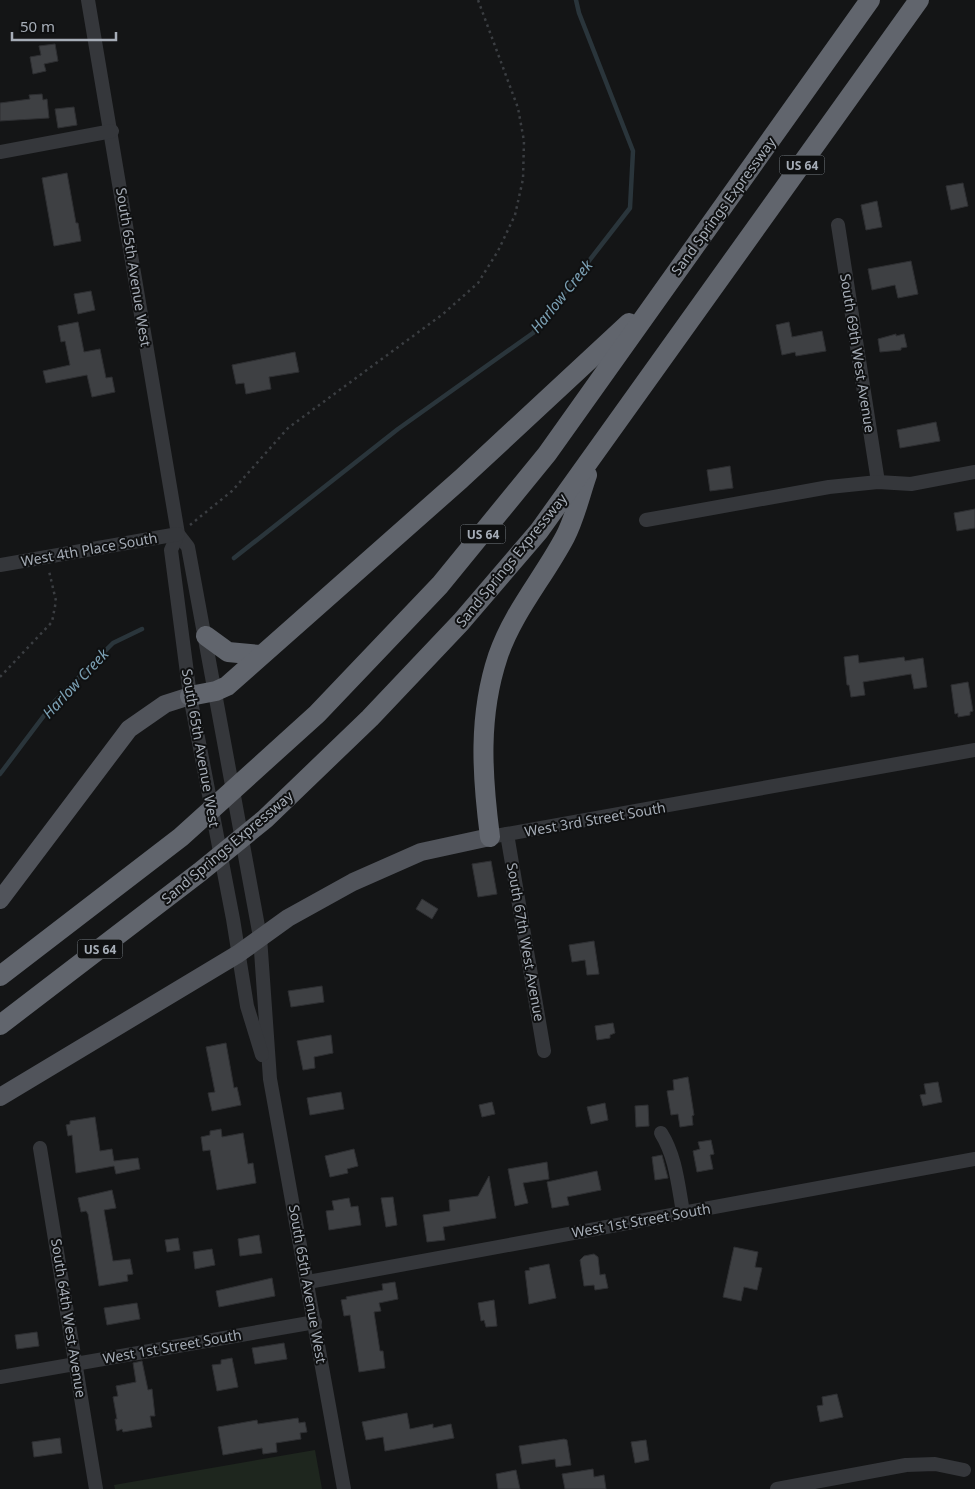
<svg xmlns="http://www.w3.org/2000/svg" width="975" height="1489" font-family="'Noto Sans',sans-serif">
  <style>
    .green { fill: #1e261e }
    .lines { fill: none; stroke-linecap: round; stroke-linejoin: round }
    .stream { stroke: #2a353b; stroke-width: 4.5 }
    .building { fill: #3e4043; stroke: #2e2f32 }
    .path { stroke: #3b3e42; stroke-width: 2.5; stroke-dasharray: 2.5 4; stroke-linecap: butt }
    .minor { stroke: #35373b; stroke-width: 14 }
    .major { stroke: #51545b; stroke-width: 18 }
    .highway { stroke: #61656d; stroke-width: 20 }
    .labels { text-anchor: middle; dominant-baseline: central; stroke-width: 4; stroke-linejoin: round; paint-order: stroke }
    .shield { fill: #0f1011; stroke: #797e85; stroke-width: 1 }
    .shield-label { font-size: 12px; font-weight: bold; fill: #a6adb7 }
    .street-label { font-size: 14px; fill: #a6adb7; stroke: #0f1011 }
    .water-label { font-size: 15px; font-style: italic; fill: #7ba0b4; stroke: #0f1011 }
  </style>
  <rect width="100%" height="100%" fill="#141516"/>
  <polygon class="green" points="315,1450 322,1489 115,1489 114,1485"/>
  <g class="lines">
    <g class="stream">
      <polyline points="234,558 398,429 533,333 630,208 633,151 579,13 576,0"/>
      <polyline points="0,774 55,701 113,643 142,629"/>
    </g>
  </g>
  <g class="building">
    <polygon points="55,44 58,61 44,64 46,71 33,74 30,57 41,55 39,46"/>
    <polygon points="42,94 43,100 47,99 49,118 0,121 0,103 30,99 29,95"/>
    <polygon points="74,107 77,125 58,128 55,109"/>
    <polygon points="67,173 76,223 78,223 81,241 54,246 42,178"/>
    <polygon points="963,183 968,206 951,210 946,186"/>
    <polygon points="877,201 882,227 866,230 861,205"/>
    <polygon points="911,261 918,294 898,298 895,285 872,290 868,269"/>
    <polygon points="91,291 95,310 78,314 74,294"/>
    <polygon points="78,322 84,352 100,349 106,378 112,377 115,392 92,397 87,375 46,383 43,371 70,365 65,341 61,342 58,326"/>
    <polygon points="789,322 792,337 822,331 826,351 796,356 795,352 782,355 776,325"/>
    <polygon points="896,334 896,336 904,334 907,347 901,348 901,350 880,352 878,339"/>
    <polygon points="295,352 299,372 269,377 271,389 246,394 244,383 236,384 232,365"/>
    <polygon points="936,422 940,441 900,448 897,430"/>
    <polygon points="730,466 733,488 710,491 707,470"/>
    <polygon points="975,509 975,528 957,531 954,513"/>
    <polygon points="858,655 859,663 904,657 905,661 923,658 927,687 914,689 911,674 863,682 865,695 851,697 849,685 847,685 844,657"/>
    <polygon points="968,682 973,711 970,712 970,715 958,717 958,713 955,714 951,685"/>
    <polygon points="491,861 497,894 478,897 472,864"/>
    <polygon points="422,899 438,909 432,919 416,909"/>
    <polygon points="594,941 599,974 587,975 585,960 572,962 569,945"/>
    <polygon points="322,986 324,1002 291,1007 288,991"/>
    <polygon points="613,1023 615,1033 610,1035 610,1038 597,1040 595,1026"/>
    <polygon points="331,1035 333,1053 314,1057 315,1068 303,1070 297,1041"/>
    <polygon points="226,1043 234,1088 237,1087 241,1105 212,1111 208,1093 215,1092 206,1047"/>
    <polygon points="688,1077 694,1115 692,1116 693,1125 680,1127 678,1114 671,1115 667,1091 674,1090 673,1080"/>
    <polygon points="938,1082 942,1102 923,1106 920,1095 926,1094 924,1084"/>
    <polygon points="341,1092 344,1109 310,1115 307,1098"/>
    <polygon points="492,1102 495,1114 482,1117 479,1105"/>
    <polygon points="605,1103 608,1120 591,1124 587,1107"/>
    <polygon points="648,1105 649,1126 636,1127 635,1106"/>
    <polygon points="95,1117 100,1151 112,1149 114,1161 138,1158 140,1169 116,1174 114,1166 76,1173 72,1135 68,1136 66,1125 70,1124 70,1121"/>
    <polygon points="221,1129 222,1137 243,1133 248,1164 253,1163 256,1183 217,1190 210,1150 203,1151 201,1137 210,1135 210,1131"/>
    <polygon points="711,1140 714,1154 710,1155 713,1169 697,1172 693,1151 700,1149 698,1142"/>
    <polygon points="354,1149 358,1166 347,1169 348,1173 330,1177 325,1156"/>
    <polygon points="662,1155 668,1178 655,1180 652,1157"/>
    <polygon points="547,1162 549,1179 523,1183 528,1203 515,1206 508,1169"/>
    <polygon points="597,1171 601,1190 567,1197 569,1205 552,1208 547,1182"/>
    <polygon points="489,1176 496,1218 443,1227 445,1240 427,1242 423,1215 450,1211 449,1200 478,1196"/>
    <polygon points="112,1190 116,1208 104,1210 113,1261 130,1259 133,1274 127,1275 128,1281 99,1286 88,1214 86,1211 81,1212 78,1198"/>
    <polygon points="393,1197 397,1225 386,1227 381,1198"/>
    <polygon points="349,1198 351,1207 358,1206 361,1225 329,1230 326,1211 334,1210 332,1201"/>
    <polygon points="259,1235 262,1253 240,1256 238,1239"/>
    <polygon points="178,1238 180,1250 167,1252 165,1240"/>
    <polygon points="734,1247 758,1252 755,1267 762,1268 757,1290 744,1287 741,1301 723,1297"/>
    <polygon points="212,1249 215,1265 195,1269 193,1252"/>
    <polygon points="594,1254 598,1257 600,1275 605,1274 608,1288 595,1290 594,1285 584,1286 580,1260 584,1256"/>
    <polygon points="549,1264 556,1298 529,1304 525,1271 530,1270 529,1268"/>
    <polygon points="272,1278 275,1296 219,1307 216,1291"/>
    <polygon points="395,1282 398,1299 379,1303 381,1311 374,1312 380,1351 383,1351 385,1368 359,1372 350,1315 344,1316 341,1300 347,1299 346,1297 383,1290 382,1284"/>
    <polygon points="494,1300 497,1326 486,1327 484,1320 481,1321 478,1303"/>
    <polygon points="137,1303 140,1319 107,1325 104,1308"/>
    <polygon points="37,1332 39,1346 17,1349 15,1335"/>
    <polygon points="284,1343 287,1359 255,1364 252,1348"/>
    <polygon points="232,1358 238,1387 217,1391 212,1365 221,1364 221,1360"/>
    <polygon points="142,1361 148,1390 152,1389 155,1416 150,1416 152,1427 123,1432 122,1429 117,1431 115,1419 117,1419 113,1397 118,1396 116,1386 136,1382 133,1363"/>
    <polygon points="837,1394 843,1417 820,1422 817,1406 823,1405 822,1397"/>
    <polygon points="407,1413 410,1429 433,1424 433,1428 451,1424 454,1438 385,1451 383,1437 366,1440 362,1422"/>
    <polygon points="298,1418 299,1423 305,1422 307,1432 300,1433 301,1439 276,1443 277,1452 263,1454 262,1448 223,1455 218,1427 257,1420 258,1424"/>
    <polygon points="60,1438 62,1453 34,1457 32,1442"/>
    <polygon points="564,1439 567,1440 571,1465 556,1467 555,1459 522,1464 519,1446"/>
    <polygon points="646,1440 649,1460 635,1463 631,1442"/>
    <polygon points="593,1469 594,1477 604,1475 606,1489 565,1489 562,1474"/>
    <polygon points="516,1470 520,1489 498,1489 496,1474"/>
  </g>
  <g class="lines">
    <g class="path">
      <polyline points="190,525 232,491 288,428 443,314 478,283 498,251 515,215 523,179 524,141 518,108 478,0"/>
      <polyline points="0,677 52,622 56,601 49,571"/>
    </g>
    <g class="minor">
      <polyline points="88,0 178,534 188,547 260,937 270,1079 344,1489"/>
      <polyline points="0,152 112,131"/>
      <polyline points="838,225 878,482"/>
      <polyline points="646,520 829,487 878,482 911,484 975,472"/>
      <polyline points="178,534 171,550 190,696 233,919 247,1006 262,1055"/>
      <polyline points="0,565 178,534"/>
      <polyline points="507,834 544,1051"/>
      <polyline points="490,837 975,750"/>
      <path d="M661,1133c15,24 17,52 22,79"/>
      <polyline points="40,1148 96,1489"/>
      <polyline points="308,1282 975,1159"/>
      <polyline points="0,1377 315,1322"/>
      <polyline points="777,1489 906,1465 935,1464 964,1470"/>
    </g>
    <g class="major">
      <polyline points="0,900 129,729 165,704 190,696"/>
      <polyline points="0,1097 238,954 288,918 353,882 421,852 490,837"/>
    </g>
    <g class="highway">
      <polyline points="206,636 228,652 260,655"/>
      <polyline points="190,696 216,691 227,686 461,479 629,323"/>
      <path d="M490,837c-8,-62 -12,-121 8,-181 15,-44 46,-79 67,-119 10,-19 15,-42 22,-62"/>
      <polyline points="0,976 181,837 317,714 440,585 547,454 870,0"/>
      <polyline points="0,1025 200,872 265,819 370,718 461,622 539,531 919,0"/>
    </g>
  </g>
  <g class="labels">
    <g class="shield">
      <rect x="779.5" y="155.5" width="45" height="19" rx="4"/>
      <rect x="460.5" y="524.5" width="45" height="19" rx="4"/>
      <rect x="77.5" y="939.5" width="45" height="19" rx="4"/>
    </g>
    <g class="shield-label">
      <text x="802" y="165">US 64</text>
      <text x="483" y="534">US 64</text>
      <text x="100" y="949">US 64</text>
    </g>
    <g class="street-label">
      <text transform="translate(723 206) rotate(-54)">Sand Springs Expressway</text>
      <text transform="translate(134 267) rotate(81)">South 65th Avenue West</text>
      <text transform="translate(858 353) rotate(81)">South 69th West Avenue</text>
      <text transform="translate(89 549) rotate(-10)">West 4th Place South</text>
      <text transform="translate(511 560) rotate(-51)">Sand Springs Expressway</text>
      <text transform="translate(201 748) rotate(80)">South 65th Avenue West</text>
      <text transform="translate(595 819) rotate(-10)">West 3rd Street South</text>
      <text transform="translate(227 847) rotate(-40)">Sand Springs Expressway</text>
      <text transform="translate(526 942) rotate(80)">South 67th West Avenue</text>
      <text transform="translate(641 1220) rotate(-10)">West 1st Street South</text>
      <text transform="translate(308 1284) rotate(80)">South 65th Avenue West</text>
      <text transform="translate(69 1318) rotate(81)">South 64th West Avenue</text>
      <text transform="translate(172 1346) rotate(-10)">West 1st Street South</text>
    </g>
    <g class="water-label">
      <text transform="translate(561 296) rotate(-51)">Harlow Creek</text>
      <text transform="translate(75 683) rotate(-47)">Harlow Creek</text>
    </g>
  </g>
  <path d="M12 32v8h104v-8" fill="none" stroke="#a6adb7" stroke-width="2.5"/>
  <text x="20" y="32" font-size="15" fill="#a6adb7" stroke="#0f1011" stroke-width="4" paint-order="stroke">50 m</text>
</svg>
